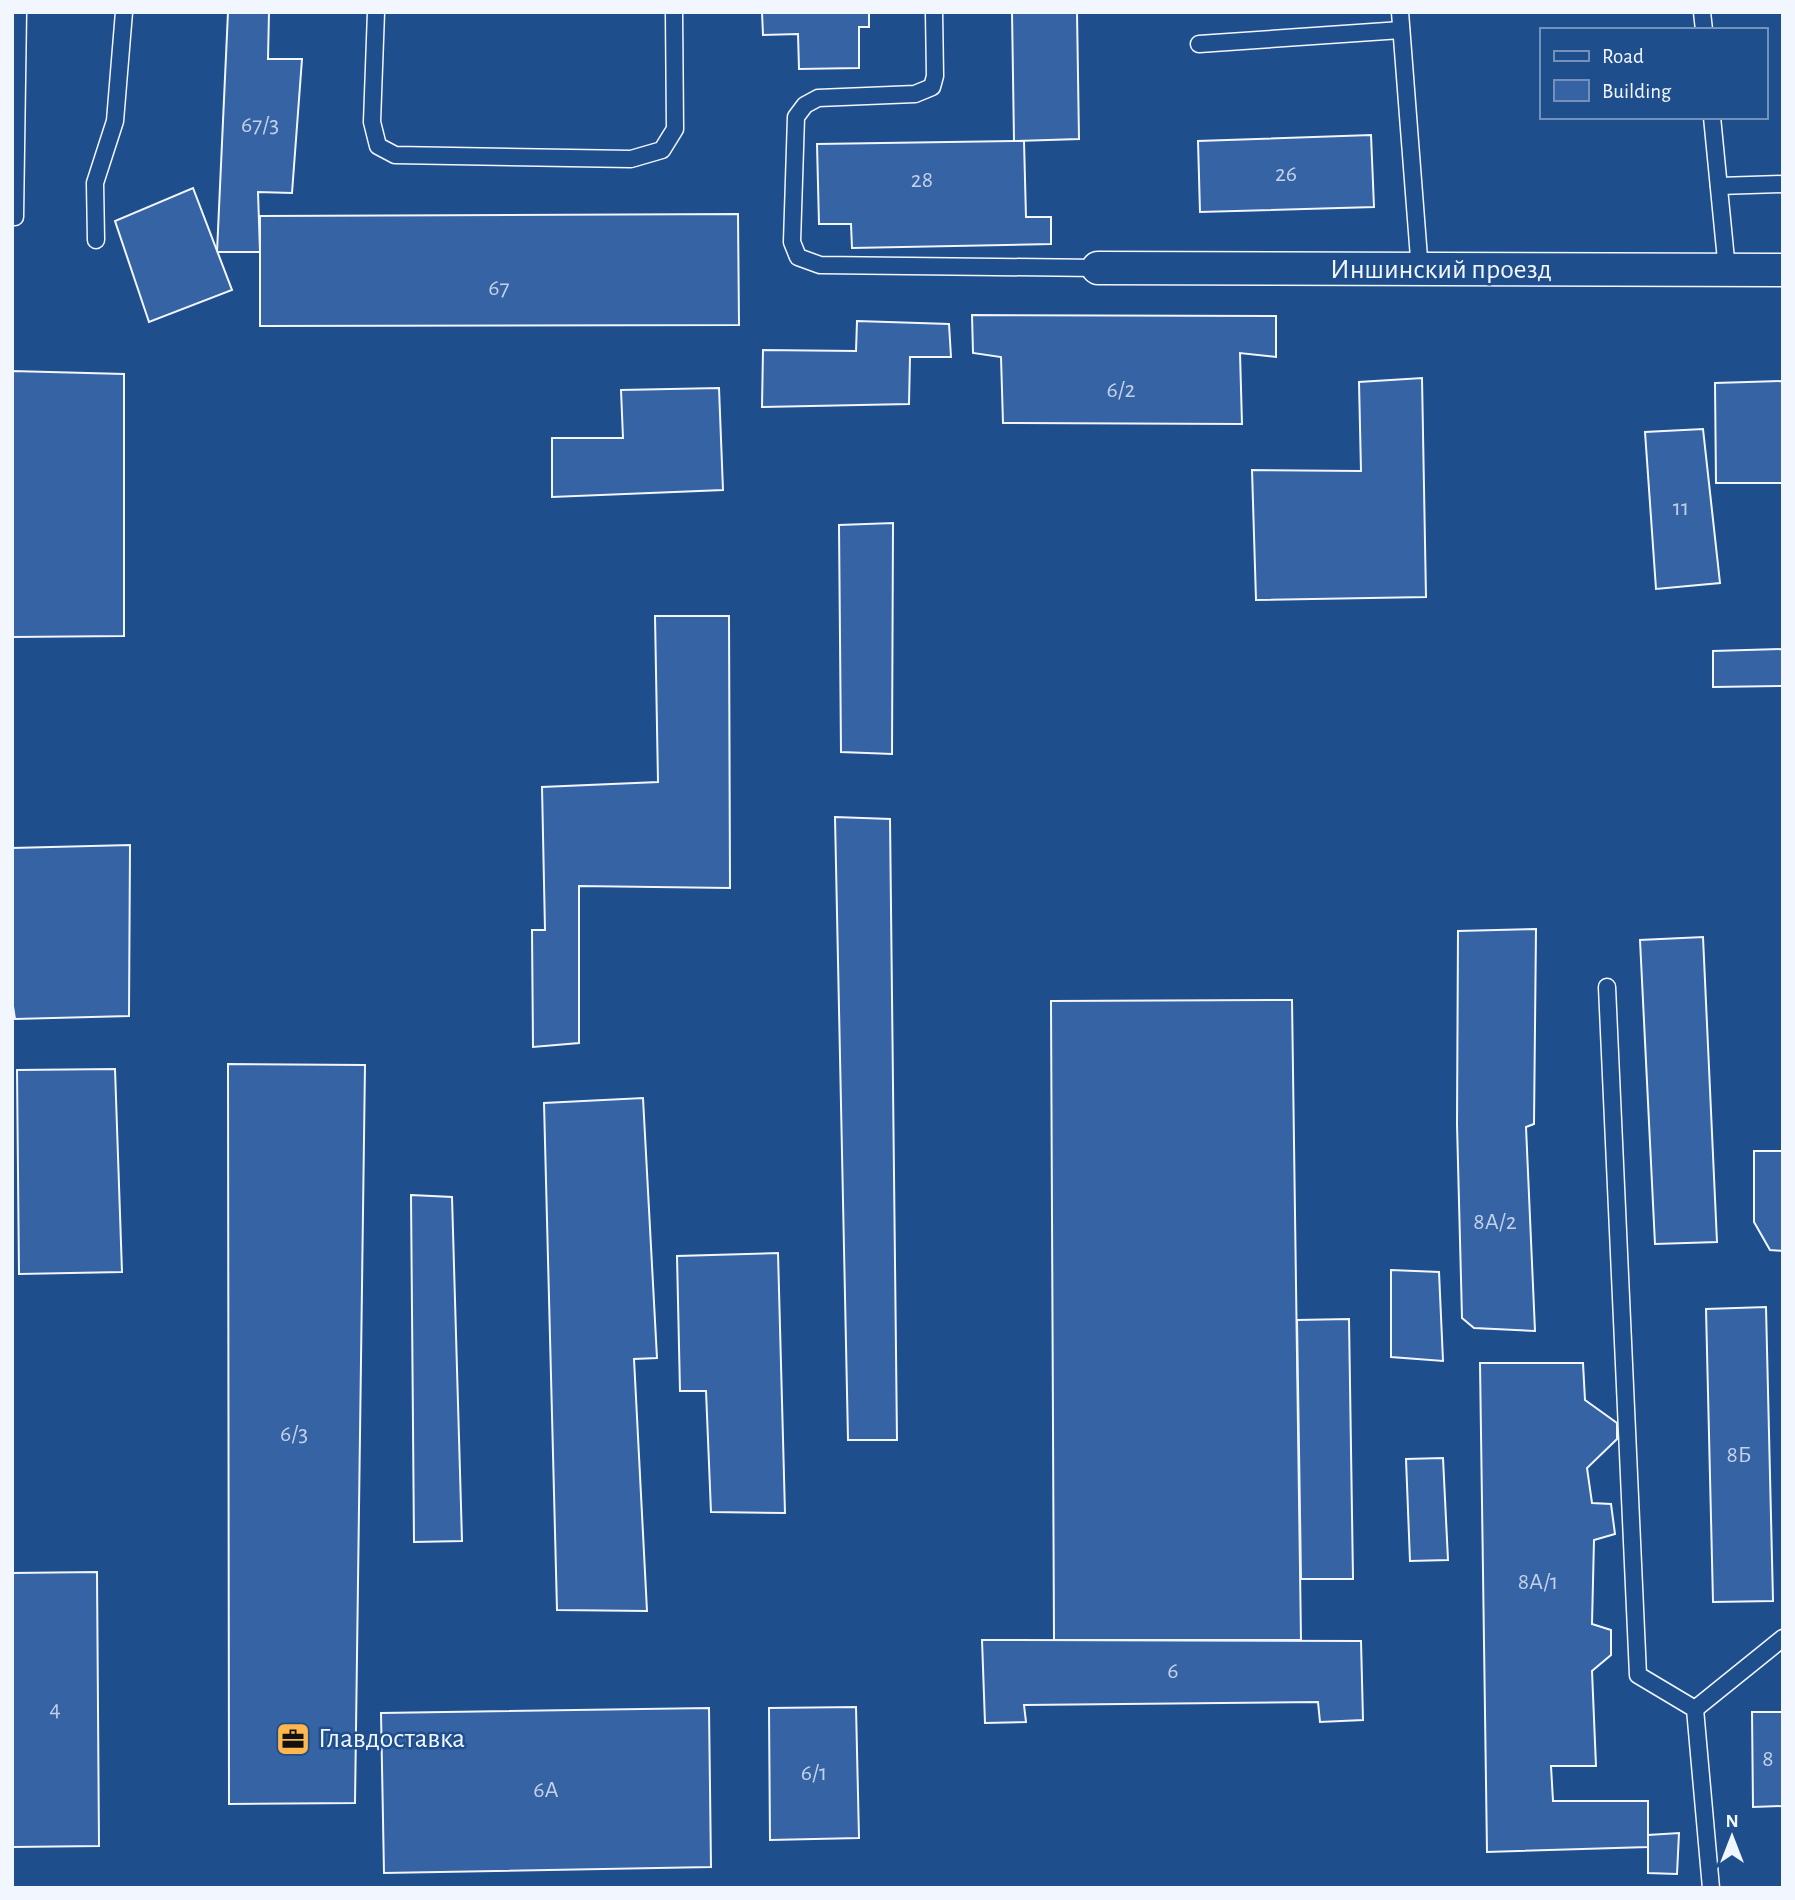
<svg xmlns="http://www.w3.org/2000/svg" width="1795" height="1900" font-family="'Alegreya Sans',sans-serif">
  <style>
    .building { fill: #3563a3; stroke: #f2f6ff; stroke-width: 2 }
    .lines { fill: none; stroke-linecap: round; stroke-linejoin: round }
    .service-casing { stroke: #f2f6ff; stroke-width: 19 }
    .minor-casing { stroke: #f2f6ff; stroke-width: 35 }
    .service { stroke: #1f4e8c; stroke-width: 16 }
    .minor { stroke: #1f4e8c; stroke-width: 32 }
    .labels { text-anchor: middle; dominant-baseline: central; stroke-width: 5; stroke-linejoin: round; paint-order: stroke }
    .number-label { font-size: 24px; fill: #c3d1e8 }
    .street-label { font-size: 28px; fill: #f2f6ff; stroke: #1f4e8c }
    .poi-label { font-size: 28px; fill: #f2f6ff; stroke: #1f4e8c; text-anchor: start }
  </style>
  <rect width="100%" height="100%" fill="#1f4e8c"/>
  <g class="building">
    <polygon points="228,12 269,12 268,59 302,59 292,193 258,192 260,252 217,252"/>
    <polygon points="762,12 869,12 869,27 859,27 859,68 799,69 798,34 763,35"/>
    <polygon points="1012,12 1077,12 1079,139 1014,141"/>
    <polygon points="1371,135 1374,207 1200,212 1198,141"/>
    <polygon points="1014,141 1024,141 1026,217 1051,217 1051,244 852,248 851,224 819,224 817,144"/>
    <polygon points="193,188 232,290 149,322 115,221"/>
    <polygon points="738,214 739,325 260,326 260,216"/>
    <polygon points="972,315 1276,316 1276,357 1240,353 1242,424 1003,423 1001,357 973,353"/>
    <polygon points="857,321 949,324 951,357 910,357 909,404 762,407 763,350 856,351"/>
    <polygon points="12,371 124,374 124,636 12,637"/>
    <polygon points="1422,378 1426,597 1256,600 1252,470 1361,471 1359,382"/>
    <polygon points="1783,381 1783,483 1716,483 1715,383"/>
    <polygon points="719,388 723,490 552,497 552,438 623,438 621,390"/>
    <polygon points="1703,429 1720,583 1656,589 1645,432"/>
    <polygon points="893,523 892,754 841,752 839,525"/>
    <polygon points="655,616 729,616 730,888 579,886 579,1043 533,1047 532,930 545,930 542,787 658,782"/>
    <polygon points="1783,649 1783,686 1713,687 1713,651"/>
    <polygon points="835,817 890,819 897,1440 848,1440"/>
    <polygon points="130,845 129,1016 15,1019 12,1000 12,848"/>
    <polygon points="1536,929 1534,1124 1526,1127 1535,1331 1474,1328 1462,1318 1457,1124 1458,931"/>
    <polygon points="1703,937 1717,1242 1655,1244 1640,940"/>
    <polygon points="1292,1000 1301,1640 1054,1640 1051,1001"/>
    <polygon points="228,1064 365,1065 355,1803 229,1804"/>
    <polygon points="115,1069 122,1272 19,1274 17,1070"/>
    <polygon points="643,1098 657,1358 634,1359 647,1611 557,1610 544,1103"/>
    <polygon points="1754,1151 1783,1151 1783,1251 1770,1250 1754,1222"/>
    <polygon points="411,1195 452,1197 462,1541 414,1542"/>
    <polygon points="778,1253 785,1513 711,1512 706,1391 680,1391 677,1256"/>
    <polygon points="1391,1270 1439,1272 1443,1361 1391,1357"/>
    <polygon points="1766,1307 1773,1601 1713,1602 1706,1309"/>
    <polygon points="1349,1319 1353,1579 1301,1579 1297,1320"/>
    <polygon points="1480,1363 1583,1363 1585,1400 1617,1423 1617,1439 1587,1468 1592,1503 1611,1504 1615,1534 1594,1540 1592,1624 1611,1630 1611,1655 1592,1671 1596,1766 1551,1766 1553,1801 1648,1801 1648,1847 1487,1852"/>
    <polygon points="1443,1458 1448,1560 1410,1561 1406,1459"/>
    <polygon points="97,1572 99,1846 12,1847 12,1573"/>
    <polygon points="982,1640 1361,1641 1363,1720 1320,1722 1318,1702 1024,1705 1026,1722 985,1723"/>
    <polygon points="856,1707 859,1838 770,1840 769,1708"/>
    <polygon points="709,1708 711,1867 384,1873 381,1713"/>
    <polygon points="1752,1712 1783,1712 1783,1806 1753,1807"/>
    <polygon points="1679,1833 1677,1874 1648,1873 1648,1835"/>
  </g>
  <g class="lines">
    <g class="service-casing">
      <g id="service">
        <polyline points="376,12 372,122 378,146 395,155 631,159 662,150 675,129 674,12"/>
        <polyline points="934,12 935,76 932,87 915,94 818,98 805,105 796,117 792,242 798,257 820,265 1098,268"/>
        <polyline points="1400,12 1420,271"/>
        <polyline points="1702,12 1704,30"/>
        <polyline points="1199,44 1401,30"/>
        <polyline points="1712,117 1727,270"/>
        <polyline points="1719,186 1783,184"/>
        <polyline points="15,217 18,12"/>
        <polyline points="96,240 95,183 115,121 124,12"/>
        <polyline points="1607,987 1638,1675 1695,1709 1711,1888"/>
        <polyline points="1695,1709 1783,1638"/>
      </g>
    </g>
    <g class="minor-casing">
      <polyline id="minor" points="1098,268 1783,270"/>
    </g>
    <use href="#service" class="service"/>
    <use href="#minor" class="minor"/>
  </g>
  <defs>
    <g id="office-square" transform="scale(1.75)"><rect x="-9" y="-9" width="18" height="18" rx="4" fill="#ffb74d" stroke="#1f4e8c"/><path d="M-6-3h4V-5.5h4V-3h4V5H-6ZM-1-4.5V-3h2v-1.5ZM-6 0V1H6V0Z" fill="#111"/></g>
  </defs>
  <g fill-rule="evenodd">
    <use href="#office-square" x="293" y="1739"/>
  </g>
  <g class="labels">
    <g class="number-label">
      <text x="260" y="125">67/3</text>
      <text x="1286" y="174">26</text>
      <text x="922" y="180">28</text>
      <text x="499" y="288">67</text>
      <text x="1121" y="390">6/2</text>
      <text x="1681" y="508">11</text>
      <text x="1495" y="1222">8А/2</text>
      <text x="294" y="1434">6/3</text>
      <text x="1739" y="1455">8Б</text>
      <text x="1538" y="1582">8А/1</text>
      <text x="1173" y="1671">6</text>
      <text x="55" y="1709">4</text>
      <text x="1768" y="1759">8</text>
      <text x="814" y="1773">6/1</text>
      <text x="546" y="1790">6А</text>
    </g>
    <g class="street-label">
      <text x="1441" y="270">Иншинский проезд</text>
    </g>
    <g class="poi-label">
      <text x="318" y="1739">Главдоставка</text>
    </g>
  </g>
  <rect width="1795" height="1900" fill="none" stroke="#f2f6ff" stroke-width="28"/>
  <rect x="1540" y="28" width="228" height="91" fill="#1f4e8c" stroke="#7391ba" stroke-width="2"/>
  <rect x="1554" y="51" width="35" height="10" fill="#1f4e8c" stroke="#7391ba" stroke-width="2"/>
  <text x="1602" y="63" font-size="21" fill="#f2f6ff">Road</text>
  <rect x="1554" y="80" width="35" height="21" fill="#3563a3" stroke="#7391ba" stroke-width="2"/>
  <text x="1602" y="98" font-size="21" fill="#f2f6ff">Building</text>
  <g transform="translate(1732 1837)" stroke="#1f4e8c" stroke-width="5" paint-order="stroke">
  <path d="M0-5L12 26L0 18L-12 26Z" fill="#f2f6ff"/>
  <text y="-10" font-size="19" font-weight="bold" text-anchor="middle" fill="#f2f6ff">N</text>
  </g>
</svg>
